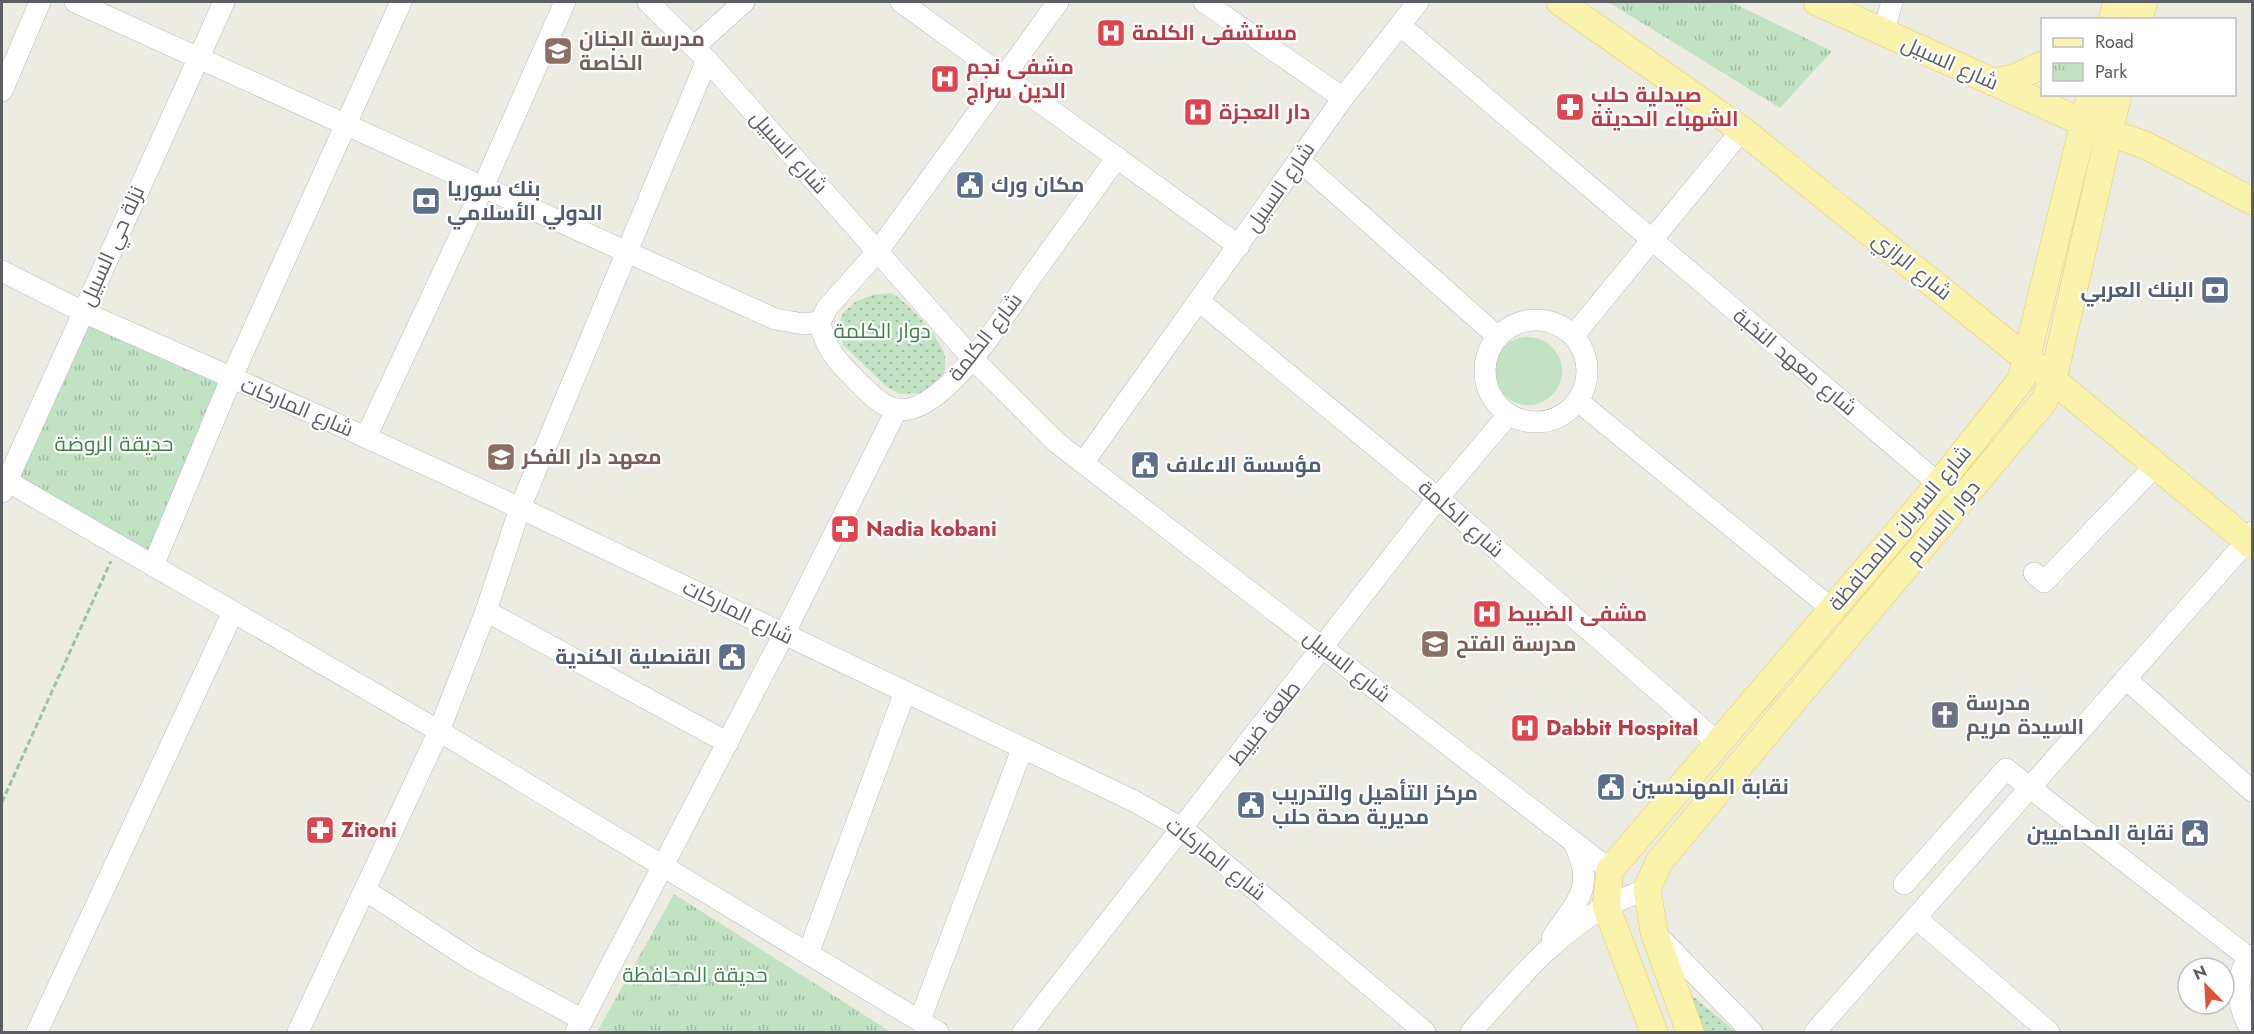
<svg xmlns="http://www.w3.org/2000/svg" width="2254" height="1034" font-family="Jost,Cairo,sans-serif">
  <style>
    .grass { fill: #c1e3c4 }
    .park { fill: url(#park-tufts) }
    .garden { fill: url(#garden-dots) }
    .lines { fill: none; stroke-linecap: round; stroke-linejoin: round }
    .minor-casing { stroke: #b8babf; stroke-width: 22 }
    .major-casing { stroke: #e8cd61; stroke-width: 28 }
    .path { stroke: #9bc3aa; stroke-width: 3; stroke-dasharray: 6 3; stroke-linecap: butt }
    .minor { stroke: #fff; stroke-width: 21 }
    .major { stroke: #faf3ac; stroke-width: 27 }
    .labels { text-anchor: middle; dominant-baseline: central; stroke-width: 4.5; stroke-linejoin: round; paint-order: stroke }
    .health-label { font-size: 21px; font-weight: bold; fill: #be3a42; stroke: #fff; text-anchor: start }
    .education-label { font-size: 21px; font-weight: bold; fill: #785e54; stroke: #fff; text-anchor: start }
    .street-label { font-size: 21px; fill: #5b5e63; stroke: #fff }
    .service-label { font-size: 21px; font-weight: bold; fill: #4e5e75; stroke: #fff; text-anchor: start }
    .park-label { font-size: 21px; fill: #3b8344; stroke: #fff }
    .worship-label { font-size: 21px; font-weight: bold; fill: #5b616d; stroke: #fff; text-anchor: start }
  </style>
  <defs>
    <pattern id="park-tufts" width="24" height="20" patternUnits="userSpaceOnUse" patternTransform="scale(1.5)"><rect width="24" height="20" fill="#c1e3c4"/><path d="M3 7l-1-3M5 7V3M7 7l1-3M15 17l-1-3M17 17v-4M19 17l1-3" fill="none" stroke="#a0bba3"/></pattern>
    <pattern id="garden-dots" width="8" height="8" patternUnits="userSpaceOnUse" patternTransform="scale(1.5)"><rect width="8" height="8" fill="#c1e3c4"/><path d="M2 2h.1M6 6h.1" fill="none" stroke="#a0bba3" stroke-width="1.8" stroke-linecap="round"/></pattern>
  </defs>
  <rect width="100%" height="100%" fill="#edece3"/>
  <circle class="grass" cx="1528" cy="371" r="34"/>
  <g class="park">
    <polygon points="1608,2 1731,2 1832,51 1780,108"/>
    <polygon points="83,312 231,379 153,566 7,481"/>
    <polygon points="674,894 891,1032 597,1032"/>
  </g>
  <g class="garden">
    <path d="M891,293c15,7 53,48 54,65 1,10 -2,19 -5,28l-15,7 -24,1 -13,-6 -45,-43 -4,-18 4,-14 12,-11 17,-7z"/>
    <polygon points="1683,988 1736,1032 1698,1032"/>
  </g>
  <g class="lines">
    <g class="minor-casing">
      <g id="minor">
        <polyline points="75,2 775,319 804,324 820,322"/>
        <polyline points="648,2 707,60 973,359 1056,442 1610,870"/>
        <polyline points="901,2 1239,246"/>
        <path d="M1058,2l-180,249 -51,57 -7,14c5,29 22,44 42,64 14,14 29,29 51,22 45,-15 94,-97 121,-135 28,-39 56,-77 83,-116"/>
        <polyline points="1204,2 1343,98"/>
        <polyline points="1401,26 1939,484"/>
        <polyline points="1883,33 1892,2"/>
        <polyline points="694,47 744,2"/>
        <polyline points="2,91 40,2"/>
        <polyline points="1299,160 1498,337"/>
        <polyline points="2,271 83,312 328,420 520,508 1134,801 1183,829 1425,1032"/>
        <polyline points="1199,301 1438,498 1718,743"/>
        <circle cx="1536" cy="371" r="51"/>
        <polyline points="1574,335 1742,130"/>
        <polyline points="1578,401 1832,609"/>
        <polyline points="366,437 483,187 565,2"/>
        <polyline points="1083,463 1343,98 1418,2"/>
        <polyline points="7,481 439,731 938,1032"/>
        <polyline points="2,492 224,2"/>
        <polyline points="153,566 231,379 401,2"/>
        <polyline points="2034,573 2044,582 2157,464"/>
        <polyline points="486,611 728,743"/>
        <polyline points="2126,679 2252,791"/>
        <polyline points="1904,884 2006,769 2249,958"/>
        <polyline points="365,890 472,960 583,1020"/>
        <polyline points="1916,918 2049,1032"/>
        <polyline points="1656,934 1752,1032"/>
        <path d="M1552,938c25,-38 44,-49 22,-95"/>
        <polyline points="808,954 905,692"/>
        <path d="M2252,955c-20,20 -14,56 0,76"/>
        <polyline points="920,1020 1022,749"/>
        <polyline points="37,1032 233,612"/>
        <polyline points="298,1032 439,731 486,611 520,508 707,60"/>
        <polyline points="576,1032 784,634 897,409"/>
        <polyline points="1023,1032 1438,498 1508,415"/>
        <path d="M1471,1032c41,-45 80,-95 134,-125 13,-7 28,-12 42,-18"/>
        <polyline points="1815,1032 2247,541 2252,532"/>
      </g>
    </g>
    <g class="major-casing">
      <g id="major">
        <polyline points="1560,2 1742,130 2053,380 2252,545"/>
        <polyline points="1817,2 2084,123 2147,146 2252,201"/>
        <polyline points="2112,20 2117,2"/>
        <polyline points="2139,20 2144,2"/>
        <polyline points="1992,82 2014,78 2042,65"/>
        <polyline points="1654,1032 1606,906 1610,870 1939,484 2021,380 2091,94"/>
        <polyline points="1690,1032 1654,932 1647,889 1659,862 2044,401 2053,380 2118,94"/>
      </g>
    </g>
    <polyline class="path" points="2,802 111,561"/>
    <use href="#minor" class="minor"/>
    <use href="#major" class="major"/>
  </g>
  <defs>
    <g id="hospital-square" transform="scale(1.5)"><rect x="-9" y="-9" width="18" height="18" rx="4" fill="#e0444e" stroke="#fff"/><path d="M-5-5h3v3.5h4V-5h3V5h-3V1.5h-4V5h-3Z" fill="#fff"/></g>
    <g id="school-square" transform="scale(1.5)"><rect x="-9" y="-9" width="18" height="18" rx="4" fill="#8d6e63" stroke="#fff"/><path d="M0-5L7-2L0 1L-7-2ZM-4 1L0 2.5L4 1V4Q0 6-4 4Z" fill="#fff"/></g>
    <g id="pharmacy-square" transform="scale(1.5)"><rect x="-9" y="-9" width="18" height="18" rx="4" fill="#e0444e" stroke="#fff"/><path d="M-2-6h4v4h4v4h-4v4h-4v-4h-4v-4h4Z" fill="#fff"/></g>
    <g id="civic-square" transform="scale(1.5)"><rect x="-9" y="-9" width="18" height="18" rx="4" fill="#5c6f8a" stroke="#fff"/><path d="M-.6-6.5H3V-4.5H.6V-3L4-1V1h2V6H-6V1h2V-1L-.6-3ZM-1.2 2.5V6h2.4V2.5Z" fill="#fff"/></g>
    <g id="bank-square" transform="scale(1.5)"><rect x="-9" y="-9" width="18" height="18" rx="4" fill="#5c6f8a" stroke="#fff"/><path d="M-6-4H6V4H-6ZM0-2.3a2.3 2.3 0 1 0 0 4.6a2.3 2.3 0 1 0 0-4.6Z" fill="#fff"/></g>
    <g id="church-square" transform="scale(1.5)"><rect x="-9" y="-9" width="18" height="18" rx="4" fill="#6b7280" stroke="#fff"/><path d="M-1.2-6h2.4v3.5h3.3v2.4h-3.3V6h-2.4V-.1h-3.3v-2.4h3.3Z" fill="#fff"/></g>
  </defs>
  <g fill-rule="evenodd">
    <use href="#hospital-square" x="1111" y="33"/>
    <use href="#school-square" x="558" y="51"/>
    <use href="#hospital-square" x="945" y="79"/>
    <use href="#pharmacy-square" x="1570" y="107"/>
    <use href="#hospital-square" x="1198" y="112"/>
    <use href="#civic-square" x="970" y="185"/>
    <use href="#bank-square" x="426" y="201"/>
    <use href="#bank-square" x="2215" y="290"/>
    <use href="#school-square" x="501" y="457"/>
    <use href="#civic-square" x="1145" y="465"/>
    <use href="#pharmacy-square" x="845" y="529"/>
    <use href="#hospital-square" x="1487" y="614"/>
    <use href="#school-square" x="1435" y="644"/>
    <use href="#civic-square" x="732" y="657"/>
    <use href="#church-square" x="1945" y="715"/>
    <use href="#hospital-square" x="1525" y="728"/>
    <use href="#civic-square" x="1611" y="787"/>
    <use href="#civic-square" x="1251" y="805"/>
    <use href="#pharmacy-square" x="320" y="830"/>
    <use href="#civic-square" x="2195" y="833"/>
  </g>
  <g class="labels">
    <g class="health-label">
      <text x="1132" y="33">مستشفى الكلمة</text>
      <text x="966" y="67">مشفى نجم<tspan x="966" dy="24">الدين سراج</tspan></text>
      <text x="1591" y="95">صيدلية حلب<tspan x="1591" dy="24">الشهباء الحديثة</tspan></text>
      <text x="1219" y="112">دار العجزة</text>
      <text x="866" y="529">Nadia kobani</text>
      <text x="1508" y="614">مشفى الضبيط</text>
      <text x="1546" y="728">Dabbit Hospital</text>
      <text x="341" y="830">Zitoni</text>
    </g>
    <g class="education-label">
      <text x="579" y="39">مدرسة الجنان<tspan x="579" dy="24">الخاصة</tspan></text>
      <text x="522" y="457">معهد دار الفكر</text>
      <text x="1456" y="644">مدرسة الفتح</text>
    </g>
    <g class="street-label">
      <text transform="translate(1950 63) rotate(24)">شارع السبيل</text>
      <text transform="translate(789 152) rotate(48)">شارع السبيل</text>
      <text transform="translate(1280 187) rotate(-55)">شارع السبيل</text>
      <text transform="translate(112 246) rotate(-66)">نزلة حي السبيل</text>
      <text transform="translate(1912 266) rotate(39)">شارع الرازي</text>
      <text transform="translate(985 337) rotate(-52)">شارع الكلمة</text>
      <text transform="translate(1795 362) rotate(40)">شارع معهد النخبة</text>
      <text transform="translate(297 407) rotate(23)">شارع الماركات</text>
      <text transform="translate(1461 519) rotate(41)">شارع الكلمة</text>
      <text transform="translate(1943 522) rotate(-50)">دوار االسلام</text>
      <text transform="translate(1900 528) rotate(-50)">شارع السريان لللمحافظة</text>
      <text transform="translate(738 612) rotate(26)">شارع الماركات</text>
      <text transform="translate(1347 666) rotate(38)">شارع السبيل</text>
      <text transform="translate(1265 723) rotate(-52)">طلعة ضبيط</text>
      <text transform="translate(1216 859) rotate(38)">شارع الماركات</text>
    </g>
    <g class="service-label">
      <text x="991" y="185">مكان ورك</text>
      <text x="447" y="189">بنك سوريا<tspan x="447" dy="24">الدولي الأسلامي</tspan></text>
      <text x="2194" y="290" text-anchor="end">البنك العربي</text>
      <text x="1166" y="465">مؤسسة الاعلاف</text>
      <text x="711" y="657" text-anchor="end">القنصلية الكندية</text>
      <text x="1632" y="787">نقابة المهندسين</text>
      <text x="1272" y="793">مركز التأهيل والتدريب<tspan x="1272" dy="24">مديرية صحة حلب</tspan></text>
      <text x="2174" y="833" text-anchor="end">نقابة المحاميين</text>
    </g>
    <g class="park-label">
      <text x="882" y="331">دوار الكلمة</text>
      <text x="114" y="444">حديقة الروضة</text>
      <text x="695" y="975">حديقة المحافظة</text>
    </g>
    <g class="worship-label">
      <text x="1966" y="703">مدرسة<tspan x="1966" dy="24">السيدة مريم</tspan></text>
    </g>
  </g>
  <rect width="2254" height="1034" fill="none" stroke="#5b5e63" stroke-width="6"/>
  <rect x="2041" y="18" width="195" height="78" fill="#ffffff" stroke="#bdbfc1" stroke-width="1.5"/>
  <rect x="2053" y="38" width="30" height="9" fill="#faf3ac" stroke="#bdbfc1" stroke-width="1.5"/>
  <text x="2095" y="48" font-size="18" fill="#5b5e63">Road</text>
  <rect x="2053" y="63" width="30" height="18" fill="url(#park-tufts)" stroke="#bdbfc1" stroke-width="1.5"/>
  <text x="2095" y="78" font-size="18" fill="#5b5e63">Park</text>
  <g transform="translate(2206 986) rotate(336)"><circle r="28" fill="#ffffff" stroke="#bdbfc1" stroke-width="1.5"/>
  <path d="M0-4.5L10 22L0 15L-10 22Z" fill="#de5339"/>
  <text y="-9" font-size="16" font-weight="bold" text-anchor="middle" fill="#5b5e63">N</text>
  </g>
</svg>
